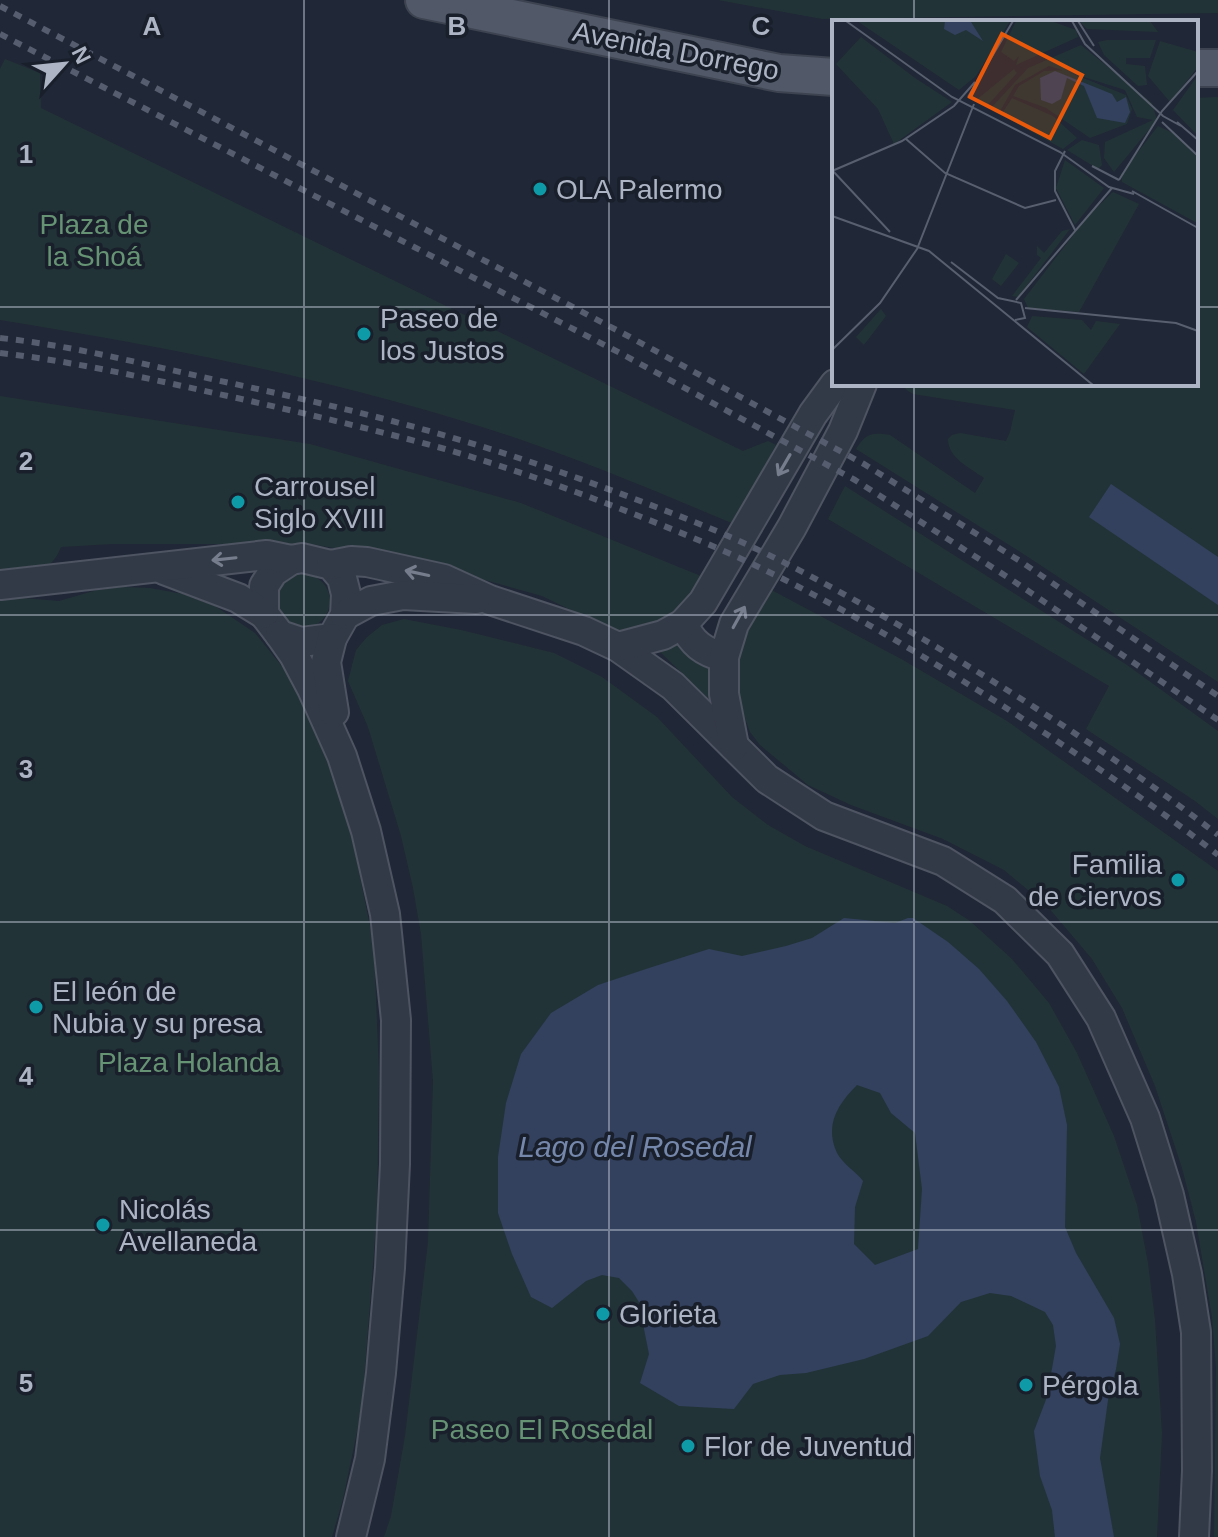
<svg xmlns="http://www.w3.org/2000/svg" width="1218" height="1537" font-family="Helvetica,sans-serif">
  <style>
    .green { fill: #223337 }
    .water { fill: #33415e; fill-rule: evenodd }
    .lines { fill: none; stroke-linecap: round; stroke-linejoin: round }
    .minor-casing { stroke: #4e5462; stroke-width: 32 }
    .major-casing { stroke: #3d4350; stroke-width: 40 }
    .minor { stroke: #333a47; stroke-width: 28 }
    .major { stroke: #515867; stroke-width: 36 }
    .rail { stroke: #555d6e; stroke-width: 6; stroke-dasharray: 8 8; stroke-linecap: butt }
    .oneway { stroke: #767d8c }
    .grid { fill: none; stroke: #adb4c4; stroke-width: 2; stroke-opacity: 0.55 }
    .culture-dot { fill: #0f9aa8; stroke: #191f2b; stroke-width: 3 }
    .labels { text-anchor: middle; dominant-baseline: central; stroke-width: 7; stroke-linejoin: round; paint-order: stroke }
    .street-label { font-size: 28px; fill: #adb4c4; stroke: #191f2b }
    .poi-label { font-size: 28px; fill: #adb4c4; stroke: #191f2b; text-anchor: start }
    .park-label { font-size: 28px; fill: #669374; stroke: #191f2b }
    .water-label { font-size: 30px; font-style: italic; fill: #7588ac; stroke: #191f2b }
    .inset-road { fill: none; stroke: #585f6f; stroke-width: 2 }
    .view { fill: #e8590c; fill-opacity: 0.15; stroke: #e8590c; stroke-width: 4 }
    .inset-edge { fill: none; stroke: #adb4c4; stroke-width: 4 }
    .grid-label { font-size: 26px; text-anchor: middle; font-weight: bold; fill: #adb4c4; stroke: #191f2b; stroke-width: 7; stroke-linejoin: round; paint-order: stroke }
  </style>
  <rect width="100%" height="100%" fill="#202736"/>
  <g class="green">
    <polygon points="718,0 1218,0 1218,13 822,19"/>
    <path d="M5,59l35,14 1,35 702,343 25,-10 8,4 -42,79c-84,-35 -168,-71 -255,-98 -157,-49 -317,-80 -479,-106v-251z"/>
    <path d="M1218,97v585l-193,-127 -169,-106c10,-16 16,-17 34,-14l85,58 9,-15c-14,-10 -36,-20 -36,-39l4,-4 8,-2 46,8 4,-9 5,-22 -102,-16 -5,-3 -7,-7h295v-286z"/>
    <path d="M0,396l310,48 211,59 180,73 -27,41 -51,18 -81,-39 -111,-31 -120,-21h-199l-51,3c-13,32 -32,23 -61,22z"/>
    <polygon points="845,486 1127,665 1218,731 1218,819 1195,801 1086,729 1109,686 828,519"/>
    <circle cx="303" cy="601" r="27"/>
    <polygon points="764,586 903,660 1007,721 1218,871 1218,1537 1214,1537 1216,1369 1212,1317 1196,1222 1182,1168 1155,1086 1122,1008 1092,959 1048,907 1004,870 943,839 851,805 808,785 760,745 750,732 738,699 735,659"/>
    <polygon points="123,587 150,588 183,594 215,606 255,633 293,680 325,749 351,832 374,946 379,1074 377,1213 362,1408 343,1499 332,1537 0,1537 0,600 22,598 59,601 97,590"/>
    <polygon points="404,619 461,630 554,653 602,677 657,717 732,797 768,825 805,846 947,906 970,921 1012,959 1049,1003 1077,1053 1114,1136 1137,1205 1148,1263 1155,1320 1162,1434 1157,1537 384,1537 391,1516 405,1436 428,1242 433,1081 421,934 413,888 401,836 368,727 348,681 356,650 367,637 382,625"/>
    <polygon points="676,637 710,663 714,700 709,699 655,647"/>
  </g>
  <g class="water">
    <polygon points="1111,484 1218,557 1218,605 1089,517"/>
    <path d="M844,918l51,5 13,-5h5l35,24 31,27 28,32 29,41 23,45 8,38 -2,102 11,26 38,65 6,26 -4,25 -8,31 -8,58 14,79h-59l-3,-27 -12,-34 -6,-45 13,-34 9,-51 -3,-21 -8,-13 -34,-16 -21,-3 -29,9 -33,34 -64,23 -58,14 -26,2 -27,9 -19,25 -55,-3 -39,-23 9,-29 -5,-25 -2,-22 -10,-16 -13,-13 -17,-3 -16,6 -34,27 -21,-11 -19,-43 -14,-41v-56l8,-54 15,-49 30,-41 47,-28 51,-17 60,-19 33,7 44,-10 26,-8zM857,1085l23,8 11,20 24,20 7,56 -4,60 -43,16 -21,-21 1,-37 8,-26c-7,-9 -21,-18 -26,-28 -13,-28 1,-49 20,-68z"/>
  </g>
  <g class="lines">
    <g class="minor-casing">
      <g id="minor">
        <polygon points="302,558 331,565 342,578 346,594 345,615 332,638 301,642 280,635 264,614 264,586 273,572 291,560"/>
        <polyline points="331,565 351,561 367,562 444,579 490,600 584,631 618,647 673,686 767,779 824,816 943,861 1005,900 1060,954 1101,1018 1145,1118 1169,1195 1187,1274 1196,1332 1197,1471 1194,1537"/>
        <polyline points="164,570 238,598 264,614"/>
        <polyline points="0,585 267,555 291,560"/>
        <polyline points="345,615 371,601 403,595 476,599"/>
        <path d="M683,624c9,19 20,28 41,33"/>
        <polyline points="280,635 294,655 312,689 342,756 366,831 385,914 396,1020 395,1164 390,1268 381,1373 370,1459 351,1537"/>
        <polyline points="332,638 326,662 334,712"/>
        <polyline points="618,647 663,635 683,624 703,602 813,414 835,384"/>
        <polyline points="734,746 724,694 724,657 734,624 792,527 843,431 862,384"/>
      </g>
    </g>
    <g class="major-casing">
      <g id="major">
        <polyline points="424,0 779,73 834,77"/>
        <polyline points="1196,68 1218,68"/>
      </g>
    </g>
    <use href="#minor" class="minor"/>
    <use href="#major" class="major"/>
    <g class="rail">
      <polyline points="0,6 628,336 864,464 1020,561 1218,696"/>
      <polyline points="0,34 620,353 855,480 1009,578 1218,720"/>
      <path d="M0,338c77,8 154,29 230,45 74,16 148,33 220,54 84,24 166,54 247,86 78,31 153,74 226,116 101,60 202,124 295,196"/>
      <path d="M0,353c80,9 158,28 237,45 70,16 139,32 208,51 83,24 166,55 246,88 110,45 212,106 312,169 73,47 146,95 215,149"/>
    </g>
  </g>
  <defs><path id="oneway-shaft" d="M-6 0H5M1.5-3L5.5 0L1.5 3" fill="none" stroke-width="1.6" stroke-linecap="round" stroke-linejoin="round" transform="scale(2)"/></defs>
  <g class="oneway">
    <use href="#oneway-shaft" transform="translate(784 465) rotate(120)"/>
    <use href="#oneway-shaft" transform="translate(224 559) rotate(174)"/>
    <use href="#oneway-shaft" transform="translate(417 573) rotate(-168)"/>
    <use href="#oneway-shaft" transform="translate(739 617) rotate(-61)"/>
  </g>
  <path class="grid" d="M304,0v1537M609,0v1537M914,0v22M0,307h834M1196,307h22M914,384v1153M0,615h1218M0,922h1218M0,1230h1218"/>
  <g class="culture-dot">
    <circle cx="540" cy="189" r="8"/>
    <circle cx="364" cy="334" r="8"/>
    <circle cx="238" cy="502" r="8"/>
    <circle cx="1178" cy="880" r="8"/>
    <circle cx="36" cy="1007" r="8"/>
    <circle cx="103" cy="1225" r="8"/>
    <circle cx="603" cy="1314" r="8"/>
    <circle cx="1026" cy="1385" r="8"/>
    <circle cx="688" cy="1446" r="8"/>
  </g>
  <g class="labels">
    <g class="street-label">
      <text transform="translate(676 51) rotate(11)">Avenida Dorrego</text>
    </g>
    <g class="poi-label">
      <text x="556" y="189">OLA Palermo</text>
      <text x="380" y="318">Paseo de<tspan x="380" dy="32">los Justos</tspan></text>
      <text x="254" y="486">Carrousel<tspan x="254" dy="32">Siglo XVIII</tspan></text>
      <text x="1162" y="864" text-anchor="end">Familia<tspan x="1162" dy="32">de Ciervos</tspan></text>
      <text x="52" y="991">El león de<tspan x="52" dy="32">Nubia y su presa</tspan></text>
      <text x="119" y="1209">Nicolás<tspan x="119" dy="32">Avellaneda</tspan></text>
      <text x="619" y="1314">Glorieta</text>
      <text x="1042" y="1385">Pérgola</text>
      <text x="704" y="1446">Flor de Juventud</text>
    </g>
    <g class="park-label">
      <text x="94" y="224">Plaza de<tspan x="94" dy="32">la Shoá</tspan></text>
      <text x="189" y="1062">Plaza Holanda</text>
      <text x="542" y="1429">Paseo El Rosedal</text>
    </g>
    <g class="water-label">
      <text x="635" y="1146">Lago del Rosedal</text>
    </g>
  </g>
  <g transform="translate(832 20)">
    <rect width="366" height="366" fill="#202736"/>
    <path d="M25,1h153l-34,55 -17,14zM184,1h35l25,9 2,7 -62,28 3,-9 -5,5 -13,-9zM247,1h71l8,11 -71,-3zM29,17l54,41 37,24 -58,42 -16,-35 -42,-45zM275,20h49l-6,18h-24v6l19,2 2,19 -9,1 -34,-31 -6,-13zM328,21l38,11v15l-28,35 -22,-26zM249,25l71,58 5,17 -43,52 -10,-14 1,-16 48,-22 -16,-3 -12,-27 -76,-24 -34,19 -16,28 -9,-4 38,-41zM182,49l3,4 -31,34 -11,-6zM231,50l63,25 6,14 -5,15 -37,14 -44,-30 -33,-12 6,-10 25,-15zM366,55v61l-25,-26zM180,78l41,18 24,22 -14,11 -62,-34zM326,106l17,8 23,24 -1,65 -75,-41 -1,-8zM250,120l17,5 3,20 -4,4 -31,-19zM233,140l39,28 -29,37 -19,-37zM281,172l26,12 -60,108 -51,-4 -4,-9 64,-83zM238,209l-52,68 -6,-1 29,-38 -4,-3v-9l7,7 18,-22zM174,234l13,9 -18,23 -9,-7zM49,289l5,7 -22,29 -8,-8zM200,296l50,4 9,10 5,-9 24,3 -36,50 -57,-47z" fill="#223337"/>
    <path d="M113,1l26,1 12,19 -17,-11 -11,5 -11,-6zM223,51l57,23 5,8 9,-5 4,15 -5,11 -28,-5 -13,-32 -17,-8 -6,21 -9,5 -11,-4 -1,-22z" fill="#33415e"/>
    <path class="inset-road" d="M14,1l106,76 108,55 49,35 25,7M240,1l13,23 78,72 18,10M246,1l16,25M136,77l45,-76M330,102l36,34M345,102l21,18M74,119l39,34 80,35 31,-8M233,131l-10,20v20l20,39M260,146l27,14M0,150l58,62M0,151l70,-30 52,-35 21,-24M287,160l43,-69 36,-40M300,171l66,37M0,196l97,35 164,134M119,242l47,36 23,5 4,15 -10,2M184,280l96,-112M193,288l151,15 22,8M0,330l48,-47 37,-54 57,-145"/>
    <path class="view" d="M170,14l80,41 -32,63 -80,-41z"/>
    <rect width="366" height="366" class="inset-edge"/>
  </g>
  <g class="grid-label">
    <text x="152" y="35">A</text>
    <text x="457" y="35">B</text>
    <text x="761" y="35">C</text>
    <text x="26" y="163">1</text>
    <text x="26" y="470">2</text>
    <text x="26" y="778">3</text>
    <text x="26" y="1085">4</text>
    <text x="26" y="1392">5</text>
  </g>
  <g transform="translate(64 64) rotate(63)" stroke="#191f2b" stroke-width="6" paint-order="stroke">
  <path d="M0-6L14 30L0 20L-14 30Z" fill="#adb4c4"/>
  <text y="-12" font-size="22" font-weight="bold" text-anchor="middle" fill="#adb4c4">N</text>
  </g>
</svg>
